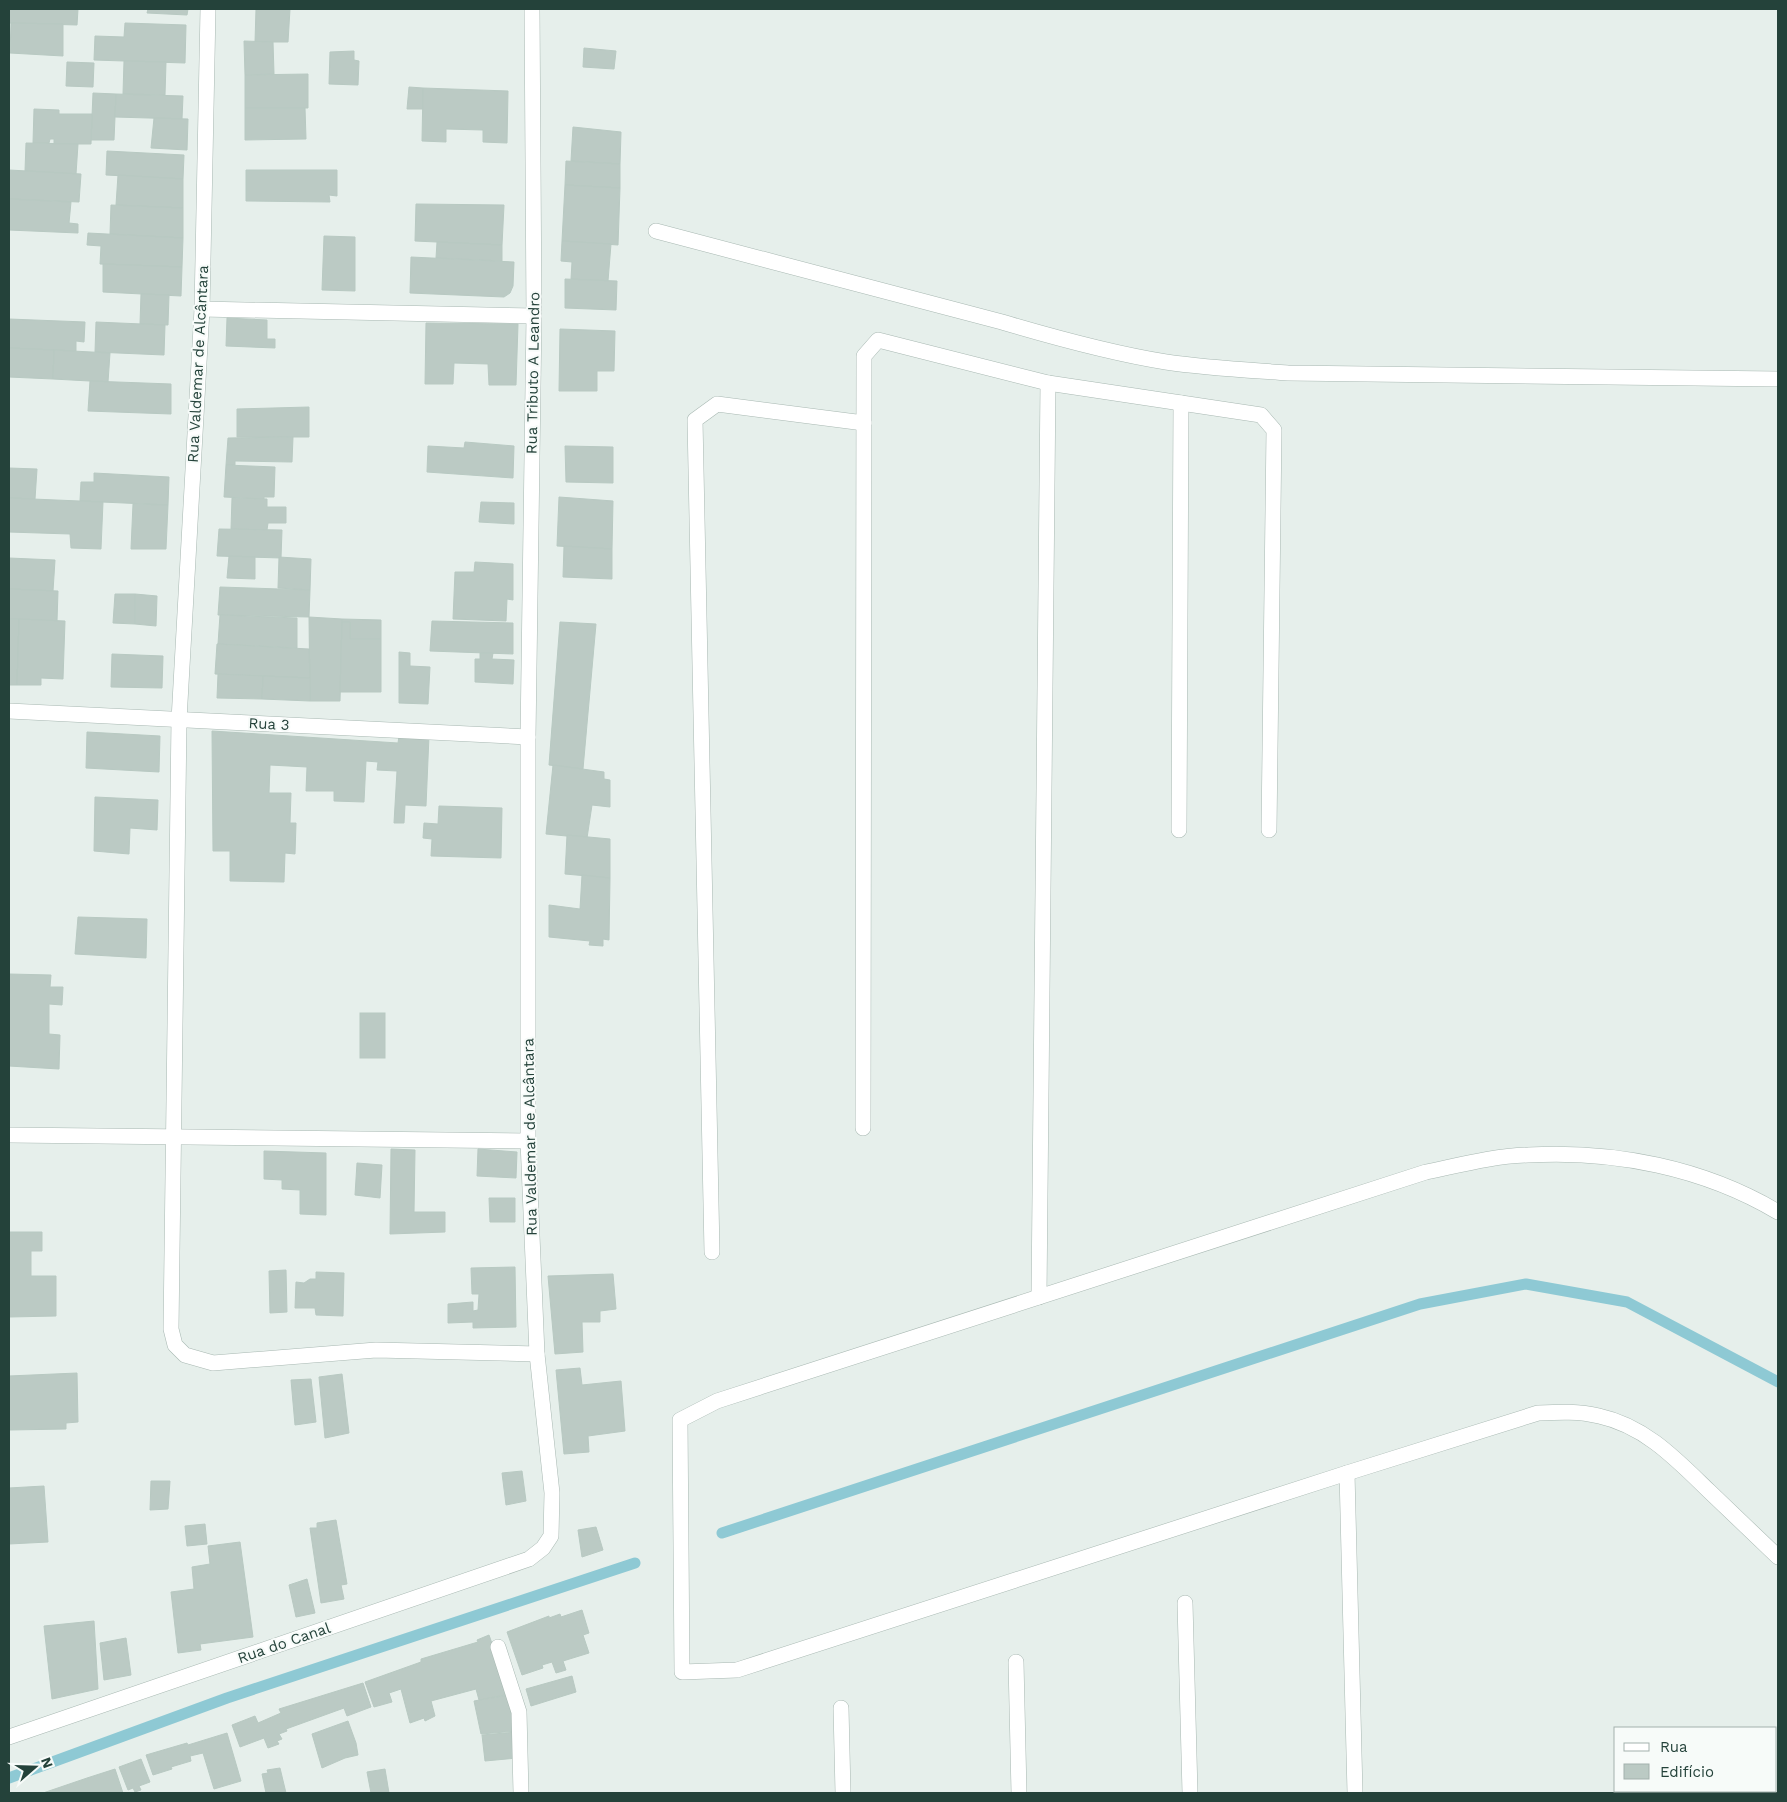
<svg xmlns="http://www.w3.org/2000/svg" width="1787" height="1802" font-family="'Work Sans',sans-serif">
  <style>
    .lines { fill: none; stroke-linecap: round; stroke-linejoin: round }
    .stream { stroke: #8ec9d4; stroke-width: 11 }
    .building { fill: #bbcac4; stroke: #b8c9c2 }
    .minor-casing { stroke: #a8b8b2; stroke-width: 16 }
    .minor { stroke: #fff; stroke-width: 15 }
    .labels { text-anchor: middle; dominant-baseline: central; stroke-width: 4; stroke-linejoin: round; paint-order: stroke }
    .street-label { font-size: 15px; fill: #24423a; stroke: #f7fbf9 }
  </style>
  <rect width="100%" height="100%" fill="#e6efeb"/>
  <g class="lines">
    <g class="stream">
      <polyline points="722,1533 1420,1304 1526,1284 1627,1302 1778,1382"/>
      <polyline points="9,1778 227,1698 635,1563"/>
    </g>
  </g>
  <g class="building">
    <polygon points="9,9 78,9 77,25 9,23"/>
    <polygon points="148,9 188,9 187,15 147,13"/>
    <polygon points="256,9 290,9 288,42 255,42"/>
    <polygon points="11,23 63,24 63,56 10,53"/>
    <polygon points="125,23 186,25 185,63 94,60 95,36 124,37"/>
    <polygon points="244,41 273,42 274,74 245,75"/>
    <polygon points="584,48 616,51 614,69 583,67"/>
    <polygon points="354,51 354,60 359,61 358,85 329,84 330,52"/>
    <polygon points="124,61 166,62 165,95 123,94"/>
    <polygon points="67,62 94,63 93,87 66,86"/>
    <polygon points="308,74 308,108 245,108 245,75"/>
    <polygon points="409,87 423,88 423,109 407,109"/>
    <polygon points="423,88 508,91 507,143 483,142 483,130 446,129 446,142 422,141"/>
    <polygon points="93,93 116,94 114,140 91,140"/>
    <polygon points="116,94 183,96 182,119 115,117"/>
    <polygon points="245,108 305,108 306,139 245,140"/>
    <polygon points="34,109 59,110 59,114 92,114 91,144 54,144 54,139 50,139 49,143 33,143"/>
    <polygon points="154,118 188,119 187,150 151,148"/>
    <polygon points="573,127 621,132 620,164 571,161"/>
    <polygon points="26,143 78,144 76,174 25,171"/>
    <polygon points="107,151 184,155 183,179 106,175"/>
    <polygon points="566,161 620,164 620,188 565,185"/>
    <polygon points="9,170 81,174 79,202 9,199"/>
    <polygon points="246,170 337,170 337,196 329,195 330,202 246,201"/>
    <polygon points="118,175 183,179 183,208 116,205"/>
    <polygon points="565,185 620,188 618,245 562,241"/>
    <polygon points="9,199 71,202 69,223 78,224 78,233 9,230"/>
    <polygon points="416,204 504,205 502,245 415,241"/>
    <polygon points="111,205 183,208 183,238 110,234"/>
    <polygon points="88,233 183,238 182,267 100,264 101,246 87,245"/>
    <polygon points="324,236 355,237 355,291 322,290"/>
    <polygon points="562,241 611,244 608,281 571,279 572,262 561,261"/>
    <polygon points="437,242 502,245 502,261 436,258"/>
    <polygon points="411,257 514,262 513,286 510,293 504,297 410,293"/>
    <polygon points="103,264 182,267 181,296 103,292"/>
    <polygon points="565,279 617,281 616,310 565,308"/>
    <polygon points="141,294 169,295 168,325 140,324"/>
    <polygon points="227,318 267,320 267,339 275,339 275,348 226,346"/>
    <polygon points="9,319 85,322 84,342 76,341 76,351 9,348"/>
    <polygon points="96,322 165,325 164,355 95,352"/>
    <polygon points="426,323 518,324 516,385 489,385 488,364 454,363 453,384 425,384"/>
    <polygon points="560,329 615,331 614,371 597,371 597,391 559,391"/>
    <polygon points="9,348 54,350 53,379 9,377"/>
    <polygon points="54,350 110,353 108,382 53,379"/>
    <polygon points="90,381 171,384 171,414 88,411"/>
    <polygon points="309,407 309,437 237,437 237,409"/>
    <polygon points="293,437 292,462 235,461 235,465 226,465 228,438"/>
    <polygon points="465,442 514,446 513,478 427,472 428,446 464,448"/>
    <polygon points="565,446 613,447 613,483 566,482"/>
    <polygon points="226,465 275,467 274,497 264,497 264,499 224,497"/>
    <polygon points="9,468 37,469 35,499 9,498"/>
    <polygon points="94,473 169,477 168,505 80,501 81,482 94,482"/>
    <polygon points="559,497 613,501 612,549 557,546"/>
    <polygon points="9,498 103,502 101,549 71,548 70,534 9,532"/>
    <polygon points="232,498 267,499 267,507 286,507 286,523 268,523 267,530 231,529"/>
    <polygon points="481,502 514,503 514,524 479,522"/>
    <polygon points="133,504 168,505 166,549 131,549"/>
    <polygon points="219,529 282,530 281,558 217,556"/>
    <polygon points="564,546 612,549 612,579 563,577"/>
    <polygon points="229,556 255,557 255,579 227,578"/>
    <polygon points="279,557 311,559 310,590 278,588"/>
    <polygon points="9,558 55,560 53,591 9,589"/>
    <polygon points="475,562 513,564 513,600 507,599 506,621 453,619 455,572 474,572"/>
    <polygon points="220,587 310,590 309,617 218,615"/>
    <polygon points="9,589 58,591 57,621 9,619"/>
    <polygon points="115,594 135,594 135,624 113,623"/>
    <polygon points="135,594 157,596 156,626 135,624"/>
    <polygon points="220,615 297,618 297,648 218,644"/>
    <polygon points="309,617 342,619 340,701 310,701"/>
    <polygon points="9,619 19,619 17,685 9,685"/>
    <polygon points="19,619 65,621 63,679 41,678 41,685 17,685"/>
    <polygon points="342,619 381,620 381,639 350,639 350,622 342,622"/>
    <polygon points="432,621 513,623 513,654 430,651"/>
    <polygon points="342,622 350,622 350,639 381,639 381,692 340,692"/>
    <polygon points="560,622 596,624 583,769 549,765"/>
    <polygon points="217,644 309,649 310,678 215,674"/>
    <polygon points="399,652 410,653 410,666 430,667 428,704 399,703"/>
    <polygon points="480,653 493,653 492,659 514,660 513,684 475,682 475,659 480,659"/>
    <polygon points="112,654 163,656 162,688 111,687"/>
    <polygon points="218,674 263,676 262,699 217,698"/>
    <polygon points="263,676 310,678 310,701 262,699"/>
    <polygon points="212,731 398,743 399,736 429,736 426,806 405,805 404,823 394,823 397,771 377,770 378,762 366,761 364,802 334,801 334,791 306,791 307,767 270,765 269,793 291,793 290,823 296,823 295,854 285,853 284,882 230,881 230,851 213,851"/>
    <polygon points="87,732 160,736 159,772 86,768"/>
    <polygon points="553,765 604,772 604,779 610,780 610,807 592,805 587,838 546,834"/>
    <polygon points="95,797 158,800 157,830 130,828 129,854 94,851"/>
    <polygon points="439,806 502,808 501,858 431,856 432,839 423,838 424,823 438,824"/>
    <polygon points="567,835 610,839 610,878 565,874"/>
    <polygon points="582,875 610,878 609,940 603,939 603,946 589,945 590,941 549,937 549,905 580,909"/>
    <polygon points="78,917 147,919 146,958 75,954"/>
    <polygon points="9,974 51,975 50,987 63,987 62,1005 49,1004 49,1034 60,1035 59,1069 9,1066"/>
    <rect x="360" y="1013" width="25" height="45"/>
    <polygon points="391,1149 415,1150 414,1212 445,1212 445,1232 390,1234"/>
    <polygon points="478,1149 517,1152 516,1178 477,1176"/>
    <polygon points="264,1151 326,1153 326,1215 300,1214 300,1190 282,1189 282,1180 264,1179"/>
    <polygon points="357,1163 382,1165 380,1198 355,1195"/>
    <polygon points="489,1198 515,1198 515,1222 490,1222"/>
    <polygon points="9,1232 42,1232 42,1251 31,1251 31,1276 56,1276 56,1316 9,1317"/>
    <polygon points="515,1267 516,1327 473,1328 473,1322 448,1323 448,1304 473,1302 473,1311 478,1310 479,1294 472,1294 471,1268"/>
    <polygon points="286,1270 287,1312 270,1313 269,1271"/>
    <polygon points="316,1272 344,1273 343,1316 316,1315 315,1308 295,1308 296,1282 304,1283 310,1279 316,1279"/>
    <polygon points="613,1274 616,1309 600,1311 600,1322 582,1322 583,1352 555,1354 548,1276"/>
    <polygon points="580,1368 582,1385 621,1381 625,1431 588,1436 589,1452 564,1454 556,1370"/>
    <polygon points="77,1373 78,1422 66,1423 66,1429 9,1430 9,1376"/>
    <polygon points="342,1374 349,1433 325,1438 319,1377"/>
    <polygon points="311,1379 316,1422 295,1425 291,1380"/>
    <polygon points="522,1471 526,1501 506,1505 502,1473"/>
    <polygon points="151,1481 170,1481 168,1509 150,1510"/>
    <polygon points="44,1486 48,1542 9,1544 9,1488"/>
    <polygon points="336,1520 347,1584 341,1585 344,1599 321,1603 310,1528 317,1528 317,1523"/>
    <polygon points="205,1524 207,1544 187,1546 185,1526"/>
    <polygon points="596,1527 603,1550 582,1557 578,1530"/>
    <polygon points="240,1542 253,1637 200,1644 201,1650 178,1653 171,1592 194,1589 192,1567 210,1564 208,1546"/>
    <polygon points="307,1579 315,1613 296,1617 289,1585"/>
    <polygon points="582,1610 589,1633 583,1635 589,1653 563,1661 566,1670 556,1673 552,1662 542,1665 543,1668 522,1675 507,1632 549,1616 549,1618 560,1614 561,1617"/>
    <polygon points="94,1621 98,1689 52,1699 44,1626"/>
    <polygon points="489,1635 510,1694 479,1700 476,1689 431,1701 435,1716 425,1721 424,1718 410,1723 401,1689 389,1693 392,1702 374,1707 365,1682 421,1662 421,1659 478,1642 477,1640"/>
    <polygon points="126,1638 131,1675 104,1680 100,1643"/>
    <polygon points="572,1676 576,1692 531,1706 526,1689"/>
    <polygon points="363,1683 371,1707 347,1716 344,1708 286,1729 287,1731 279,1734 282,1739 277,1741 279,1744 268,1748 264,1738 240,1747 232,1725 255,1716 258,1723 281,1713 279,1709"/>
    <polygon points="508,1695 517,1731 481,1734 474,1701"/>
    <polygon points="348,1721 356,1743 358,1755 345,1758 322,1768 312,1734"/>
    <polygon points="517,1732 517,1758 485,1761 482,1735"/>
    <polygon points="227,1733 241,1781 214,1789 203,1753 190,1756 191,1761 171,1767 172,1769 153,1775 146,1755 187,1743 188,1745"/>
    <polygon points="141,1759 150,1782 139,1786 141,1790 135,1792 133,1788 128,1790 119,1767"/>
    <polygon points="280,1768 286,1793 266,1793 262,1774 268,1773 267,1770"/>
    <polygon points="115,1769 123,1793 43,1793 87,1778"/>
    <polygon points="385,1769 389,1793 371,1793 367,1772"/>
  </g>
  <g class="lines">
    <g class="minor-casing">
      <g id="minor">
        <polyline points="208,9 202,309 179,720 171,1329 175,1345 185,1355 213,1363 376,1350 537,1354"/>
        <path d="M656,231l346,91c54,16 108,31 164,40 40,6 81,8 122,11l490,6"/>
        <polyline points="202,309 534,316"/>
        <polyline points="9,711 528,737"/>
        <polyline points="1179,830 1181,403"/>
        <polyline points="863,1128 864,356 878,340 1048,383 1261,415 1274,430 1269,830"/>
        <polyline points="9,1135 528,1141"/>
        <path d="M1778,1212c-74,-44 -164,-62 -250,-57 -35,1 -68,10 -102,17l-709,229 -37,19 2,252 55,-2 610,-197 191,-60c21,-1 41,-2 61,3 46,10 77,43 110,75 23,22 46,44 69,66"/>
        <polyline points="712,1252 695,420 717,404 864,423"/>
        <polyline points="1039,1297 1048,383"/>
        <polyline points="1347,1473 1355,1793"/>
        <polyline points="1185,1603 1190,1793"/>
        <polyline points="498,1647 519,1712 521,1793"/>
        <polyline points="1016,1662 1019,1793"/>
        <polyline points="841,1708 843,1793"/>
        <polyline points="9,1737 529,1559 543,1548 551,1536 552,1493 537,1354 528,1141 528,737 534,316 532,9"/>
      </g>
    </g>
    <use href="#minor" class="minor"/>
  </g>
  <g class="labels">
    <g class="street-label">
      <text transform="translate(198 364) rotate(-87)">Rua Valdemar de Alcântara</text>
      <text transform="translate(533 373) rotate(-89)">Rua Tributo A Leandro</text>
      <text transform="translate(269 724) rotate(3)">Rua 3</text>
      <text transform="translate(530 1137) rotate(-91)">Rua Valdemar de Alcântara</text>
      <text transform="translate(284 1643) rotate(-19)">Rua do Canal</text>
    </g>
  </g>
  <rect width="1787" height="1802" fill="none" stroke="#24423a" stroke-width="20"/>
  <rect x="1614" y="1727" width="162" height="65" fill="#f7fbf9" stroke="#a3b1ad"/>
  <rect x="1624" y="1743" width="25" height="8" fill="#ffffff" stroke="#a3b1ad"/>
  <text x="1660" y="1752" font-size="15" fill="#24423a">Rua</text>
  <rect x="1624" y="1764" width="25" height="15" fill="#bbcac4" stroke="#a3b1ad"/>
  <text x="1660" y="1777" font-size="15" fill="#24423a">Edifício</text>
  <g transform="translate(35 1767) rotate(70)" stroke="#f7fbf9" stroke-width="4" paint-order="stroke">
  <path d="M0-4L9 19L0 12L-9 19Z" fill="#24423a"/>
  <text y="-8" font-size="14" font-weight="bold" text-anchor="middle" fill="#24423a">N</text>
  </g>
</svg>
